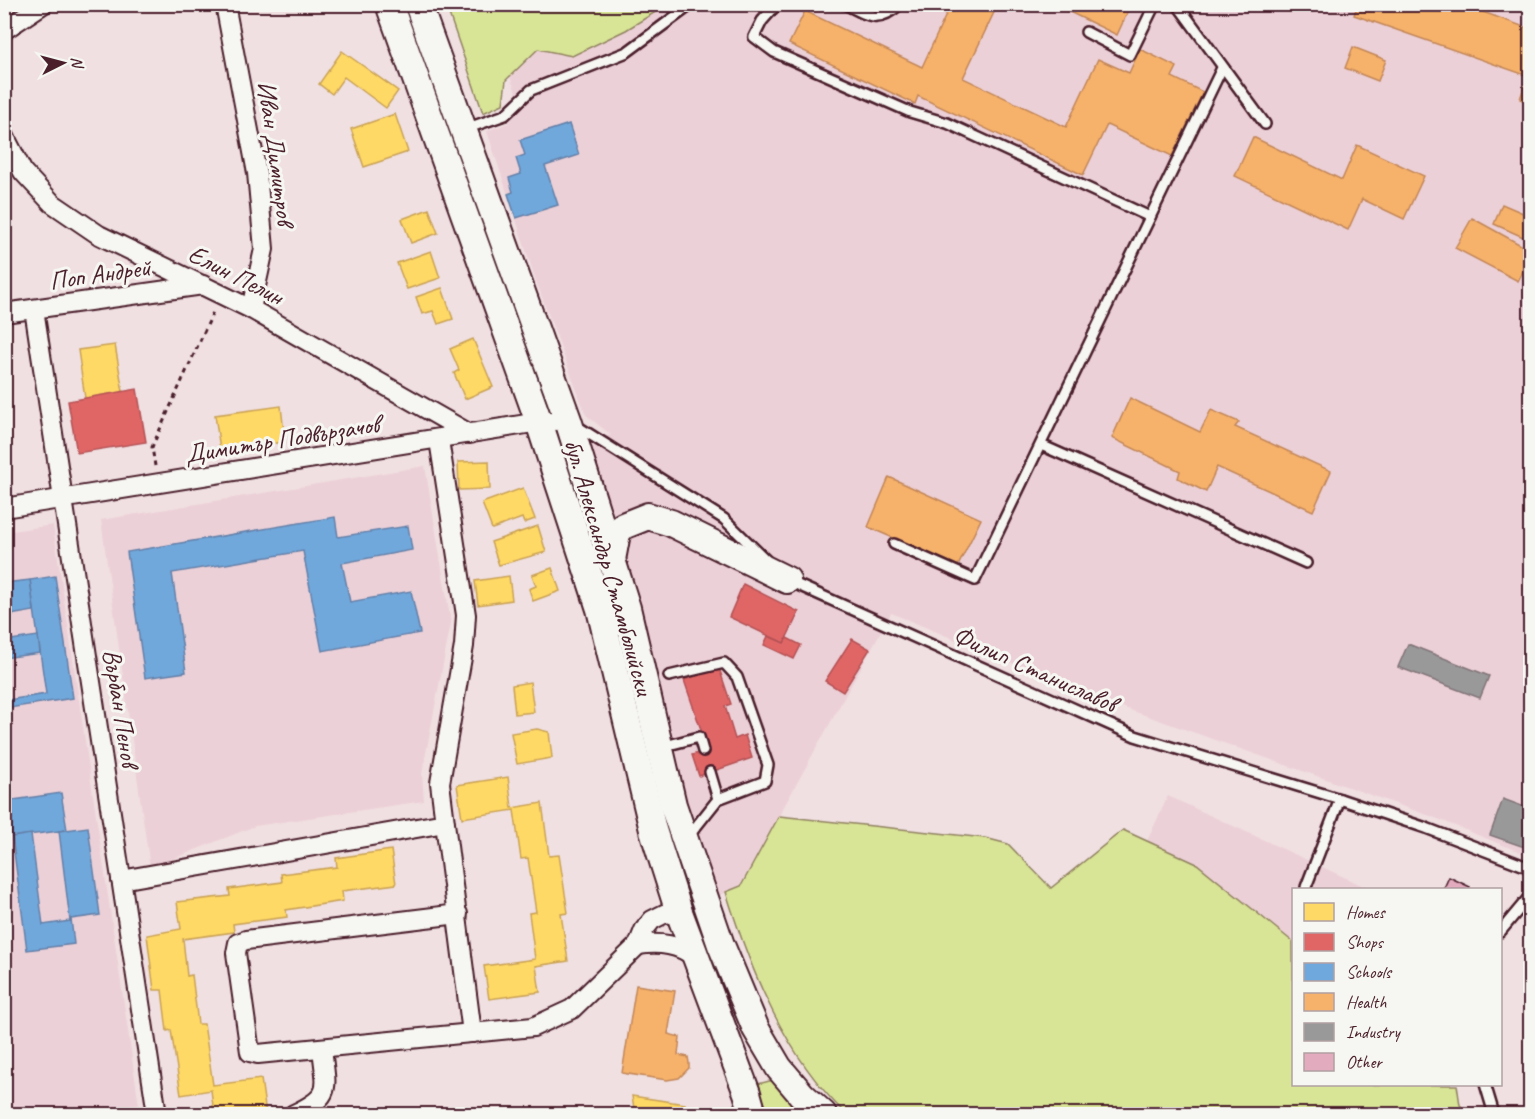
<svg xmlns="http://www.w3.org/2000/svg" width="1535" height="1119" font-family="Caveat,sans-serif">
  <style>
    .built { fill: #ecd0d7 }
    .green { fill: #d8e496; stroke: #918260; stroke-width: 1.5 }
    .homes { fill: #ffd966; stroke: #c9a154; stroke-width: 1.5 }
    .shops { fill: #e06666; stroke: #b35154; stroke-width: 1.5 }
    .schools { fill: #6fa8dc; stroke: #647fa7; stroke-width: 1.5 }
    .health { fill: #f6b26b; stroke: #c28658; stroke-width: 1.5 }
    .industry { fill: #999; stroke: #817478; stroke-width: 1.5 }
    .building { fill: #e3abbe; stroke: #4a1f2b; stroke-width: 1.5 }
    .lines { fill: none; stroke-linecap: round; stroke-linejoin: round }
    .service-casing { stroke: #4a1f2b; stroke-width: 14 }
    .minor-casing { stroke: #4a1f2b; stroke-width: 22 }
    .secondary-casing { stroke: #4a1f2b; stroke-width: 30 }
    .path { stroke: #4a1f2b; stroke-width: 3; stroke-dasharray: 4.5 4.5; stroke-linecap: butt }
    .service { stroke: #f6f6f2; stroke-width: 9 }
    .minor { stroke: #f6f6f2; stroke-width: 18 }
    .secondary { stroke: #f6f6f2; stroke-width: 26 }
    .labels { text-anchor: middle; dominant-baseline: central; stroke-width: 6; stroke-linejoin: round; paint-order: stroke }
    .street-label { font-size: 26px; fill: #4a1f2b; stroke: #f6f6f2 }
  </style>
  <rect width="100%" height="100%" fill="#f0e0e2"/>
  <filter id="ink" filterUnits="userSpaceOnUse"><feTurbulence type="fractalNoise" baseFrequency=".0167" numOctaves="2"/><feDisplacementMap in="SourceGraphic" scale="12" xChannelSelector="R" yChannelSelector="G"/><feConvolveMatrix kernelMatrix="1 2 1 2 8 2 1 2 1" color-interpolation-filters="sRGB"/></filter>
  <g filter="url(#ink)">
    <g class="built">
      <polygon points="481,5 1530,5 1530,856 1433,817 1099,699 891,613 740,886 707,901 617,613 562,448 611,435 586,415 537,284 487,131 508,123 522,107"/>
      <polygon points="425,466 451,623 422,774 424,801 255,826 150,868 101,520"/>
      <polygon points="53,525 139,1105 72,1114 5,1114 5,532"/>
      <polygon points="1168,796 1370,889 1294,890 1293,942 1197,864 1147,841"/>
    </g>
    <g class="green">
      <polygon points="446,5 446,4 667,5 626,30 572,56 538,49 506,80 503,104 483,113"/>
      <path d="M779,816l206,22 23,6 43,44 72,-58 74,34 96,78 1,142 163,1 3,20 8,9h-622c-61,-58 -95,-142 -120,-222l15,-6z"/>
      <polygon points="773,1080 804,1114 765,1114 758,1084"/>
    </g>
    <g class="homes">
      <polygon points="342,51 398,91 386,108 344,77 332,94 319,84"/>
      <polygon points="395,114 408,152 364,167 351,129"/>
      <polygon points="429,209 438,233 411,243 402,219"/>
      <polygon points="431,251 440,278 407,289 397,263"/>
      <polygon points="442,288 453,319 438,324 433,311 422,314 416,297"/>
      <polygon points="473,339 493,387 465,399 454,373 459,370 450,349"/>
      <polygon points="115,345 123,392 85,398 78,350"/>
      <polygon points="281,406 285,442 220,449 215,415"/>
      <polygon points="489,461 490,489 459,490 458,462"/>
      <polygon points="523,488 535,519 524,523 522,518 492,529 482,503"/>
      <polygon points="538,526 546,552 499,565 491,542"/>
      <polygon points="552,568 560,591 533,601 529,589 536,586 532,575"/>
      <polygon points="509,576 512,600 478,605 475,581"/>
      <polygon points="530,682 534,712 515,714 512,685"/>
      <polygon points="537,729 549,732 552,758 517,764 511,733"/>
      <polygon points="508,777 512,808 542,803 549,856 559,855 568,913 561,914 568,961 536,966 540,992 489,999 484,966 535,959 529,913 536,912 528,858 521,859 514,810 462,818 457,785"/>
      <polygon points="391,850 396,884 342,891 343,901 286,910 287,917 233,924 234,932 183,939 187,976 192,975 198,1024 204,1024 213,1085 261,1079 266,1114 214,1114 211,1090 181,1095 171,1030 167,1031 162,990 154,990 147,935 181,929 177,902 230,896 229,889 282,882 281,874 337,867 336,858"/>
      <polygon points="632,1096 685,1104 687,1114 635,1114"/>
    </g>
    <g class="shops">
      <polygon points="137,389 146,442 77,453 68,401"/>
      <polygon points="743,584 799,612 784,643 729,617"/>
      <polygon points="768,636 784,643 787,638 801,645 794,659 764,645"/>
      <polygon points="852,639 870,649 843,692 825,681"/>
      <polygon points="719,668 731,704 725,706 735,739 745,735 752,758 699,776 692,755 708,750 684,680"/>
    </g>
    <g class="schools">
      <polygon points="569,124 579,155 545,166 558,205 516,218 508,194 513,192 509,178 521,174 516,158 525,155 520,140"/>
      <polygon points="335,517 338,537 408,526 412,550 342,563 350,602 411,591 420,633 322,651 303,551 172,573 186,672 145,678 127,552"/>
      <polygon points="55,576 73,698 9,708 7,700 46,694 30,580"/>
      <polygon points="30,580 34,611 4,616 4,583"/>
      <polygon points="38,636 40,653 4,658 4,641"/>
      <polygon points="4,678 9,708 4,708"/>
      <polygon points="61,793 67,830 12,837 7,801"/>
      <polygon points="88,827 100,915 71,919 74,944 27,950 12,837 31,834 43,925 70,921 59,831"/>
    </g>
    <g class="health">
      <polygon points="951,4 998,4 963,78 1066,127 1098,59 1129,73 1140,49 1177,67 1172,77 1203,92 1172,156 1107,125 1083,175 918,96 915,104 789,44 805,11 922,67"/>
      <polygon points="1053,4 1120,4 1129,9 1117,35"/>
      <polygon points="1358,4 1461,4 1530,29 1528,76 1354,15"/>
      <polygon points="1353,47 1386,60 1378,81 1345,68"/>
      <polygon points="1530,69 1530,103 1520,99"/>
      <polygon points="1253,137 1342,180 1357,145 1424,176 1404,219 1362,199 1348,230 1235,176"/>
      <polygon points="1502,204 1530,216 1530,240 1494,224"/>
      <polygon points="1472,218 1530,250 1530,258 1518,281 1455,248"/>
      <polygon points="1130,398 1200,432 1211,410 1239,422 1235,427 1331,471 1313,511 1217,467 1206,492 1178,478 1180,471 1112,438"/>
      <polygon points="889,477 981,519 958,566 868,527"/>
      <polygon points="636,985 675,991 668,1034 680,1037 678,1055 688,1057 689,1063 689,1068 679,1078 667,1080 622,1073"/>
    </g>
    <g class="industry">
      <polygon points="1408,644 1489,676 1480,698 1398,667"/>
      <polygon points="1503,799 1530,809 1530,849 1490,835"/>
    </g>
    <polygon class="building" points="1449,877 1470,887 1469,890 1443,890"/>
    <g class="lines">
      <g class="service-casing">
        <g id="service">
          <polyline points="777,4 762,21 754,37 774,52 910,112 947,123 1150,217"/>
          <path d="M845,4c23,12 34,20 55,0"/>
          <polyline points="1177,4 1265,124"/>
          <polyline points="1086,32 1130,55 1155,4"/>
          <polyline points="465,129 505,115 531,90 627,52 692,4"/>
          <polyline points="575,425 724,519 766,560"/>
          <polyline points="1041,445 1306,563"/>
          <polyline points="894,544 975,580 1222,68"/>
          <polyline points="789,581 1135,736 1340,799 1426,828 1530,868"/>
          <polyline points="669,676 724,663 737,677 768,765 765,781 718,799 687,838"/>
          <polyline points="661,747 699,737 703,751"/>
          <polyline points="710,772 718,799"/>
          <polyline points="1306,887 1340,799"/>
          <polyline points="1500,932 1530,896"/>
          <polyline points="1485,1084 1494,1114"/>
        </g>
      </g>
      <g class="minor-casing">
        <g id="minor">
          <polyline points="225,4 257,173 264,249 251,309"/>
          <polyline points="4,30 43,4"/>
          <polyline points="4,135 23,172 52,203 99,235 251,309 470,434"/>
          <polyline points="34,309 157,1114"/>
          <polyline points="4,313 203,285"/>
          <polyline points="4,508 539,422 568,420"/>
          <polyline points="445,823 472,1033"/>
          <polyline points="121,880 445,823 440,783 464,646 466,615 439,440"/>
          <polyline points="458,914 246,940 238,943 236,953 250,1052 258,1054 533,1027 572,1009 638,945 644,930 652,920 664,914 679,912"/>
          <path d="M638,945c22,-3 41,-1 58,13"/>
          <path d="M294,1114c40,-19 32,-25 28,-66"/>
        </g>
      </g>
      <g class="secondary-casing">
        <g id="secondary">
          <polyline points="389,4 539,422 600,609 653,830 679,912 747,1093 753,1114"/>
          <polyline points="418,4 568,420 627,608 673,805 721,945 756,1029 779,1068 802,1095 823,1114"/>
          <polyline points="612,560 617,533 623,526 648,516 671,523 787,580"/>
        </g>
      </g>
      <polyline class="path" points="155,466 152,447 214,310"/>
      <use href="#service" class="service"/>
      <use href="#minor" class="minor"/>
      <use href="#secondary" class="secondary"/>
    </g>
  </g>
  <g class="labels">
    <g class="street-label">
      <text transform="translate(276 153) rotate(82)">Иван Димитров</text>
      <text transform="translate(100 274) rotate(-8)">Поп Андрей</text>
      <text transform="translate(236 275) rotate(27)">Елин Пелин</text>
      <text transform="translate(282 439) rotate(-9)">Димитър Подвързачов</text>
      <text transform="translate(609 567) rotate(74)">бул. Александър Стамболийски</text>
      <text transform="translate(1035 669) rotate(24)">Филип Станиславов</text>
      <text transform="translate(121 708) rotate(81)">Върбан Пенов</text>
    </g>
  </g>
  <rect width="1535" height="1119" fill="none" stroke="#f6f6f2" stroke-width="24"/>
  <rect x="12" y="12" width="1511" height="1095" fill="none" stroke="#4a1f2b" stroke-width="2" filter="url(#ink)"/>
  <rect x="1292" y="888" width="210" height="198" fill="#f6f6f2" stroke="#b1a0a2" stroke-width="1.5"/>
  <rect x="1304" y="903" width="30" height="18" fill="#ffd966" stroke="#b1a0a2" stroke-width="1.5"/>
  <text x="1346" y="918" font-size="18" fill="#4a1f2b">Homes</text>
  <rect x="1304" y="933" width="30" height="18" fill="#e06666" stroke="#b1a0a2" stroke-width="1.5"/>
  <text x="1346" y="948" font-size="18" fill="#4a1f2b">Shops</text>
  <rect x="1304" y="963" width="30" height="18" fill="#6fa8dc" stroke="#b1a0a2" stroke-width="1.5"/>
  <text x="1346" y="978" font-size="18" fill="#4a1f2b">Schools</text>
  <rect x="1304" y="993" width="30" height="18" fill="#f6b26b" stroke="#b1a0a2" stroke-width="1.5"/>
  <text x="1346" y="1008" font-size="18" fill="#4a1f2b">Health</text>
  <rect x="1304" y="1023" width="30" height="18" fill="#999999" stroke="#b1a0a2" stroke-width="1.5"/>
  <text x="1346" y="1038" font-size="18" fill="#4a1f2b">Industry</text>
  <rect x="1304" y="1053" width="30" height="18" fill="#e3abbe" stroke="#b1a0a2" stroke-width="1.5"/>
  <text x="1346" y="1068" font-size="18" fill="#4a1f2b">Other</text>
  <g transform="translate(63 63) rotate(84)" stroke="#f6f6f2" stroke-width="4.5" paint-order="stroke">
  <path d="M0-4.5L10 22L0 15L-10 22Z" fill="#4a1f2b"/>
  <text y="-9" font-size="16" font-weight="bold" text-anchor="middle" fill="#4a1f2b">N</text>
  </g>
</svg>
